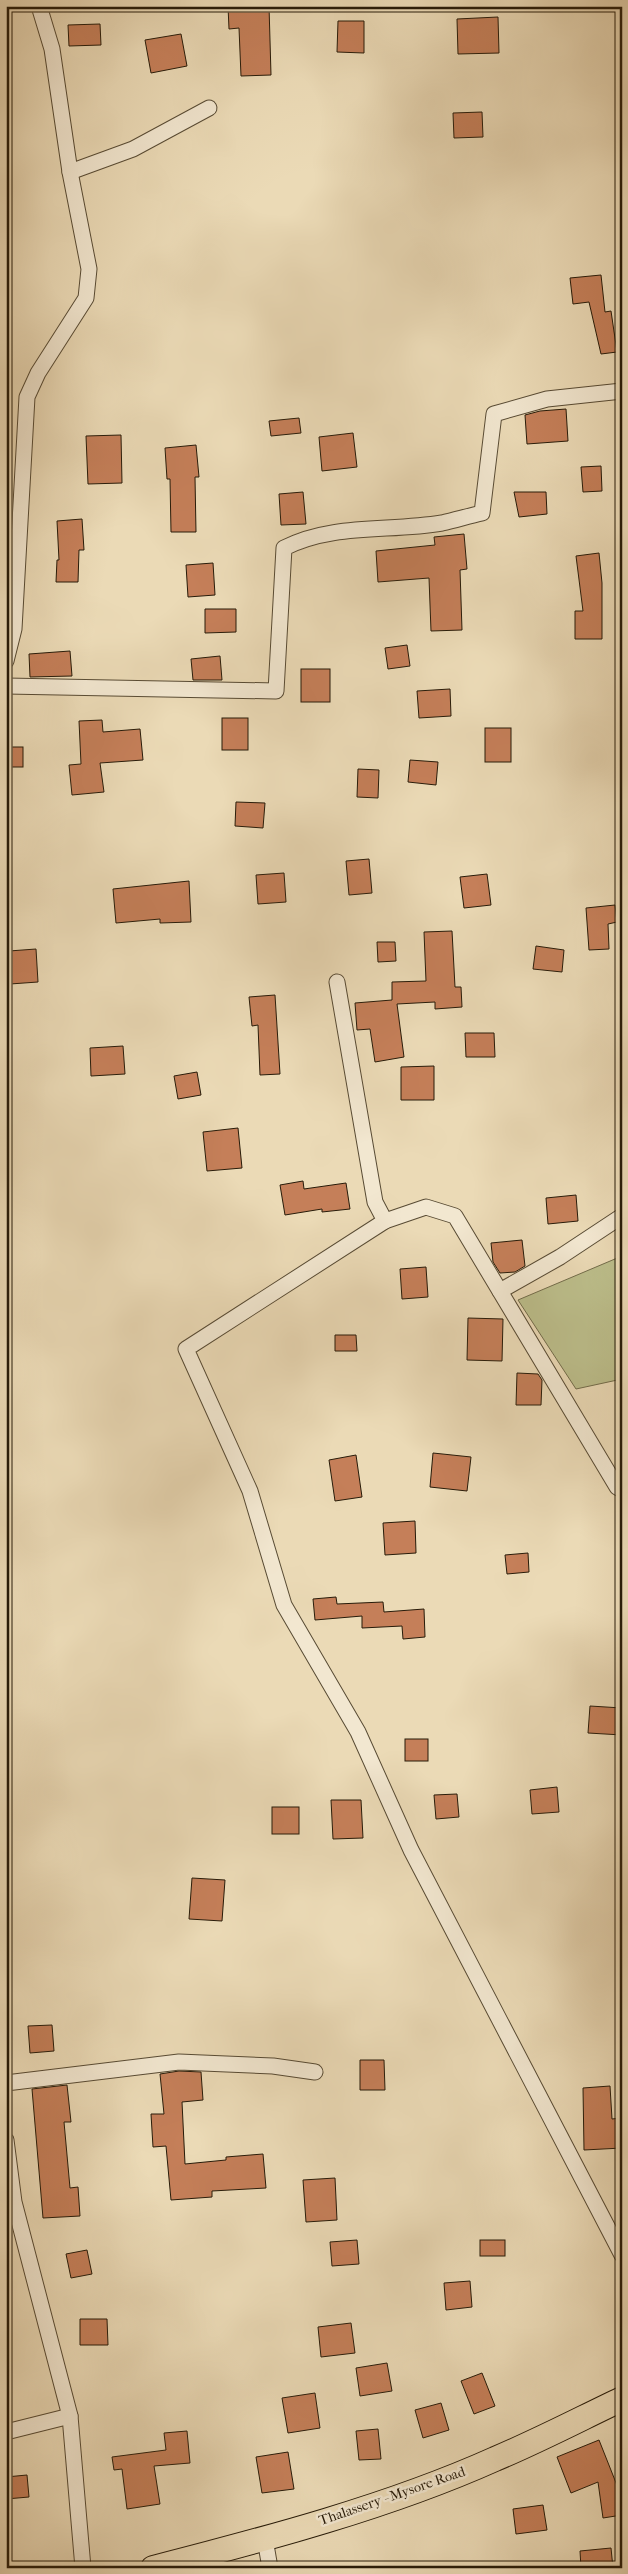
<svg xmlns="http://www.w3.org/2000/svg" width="628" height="2574" font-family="'IM FELL French Canon',serif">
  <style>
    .green { fill: #bcbe8b; stroke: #726c4a }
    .building { fill: #c57f59; stroke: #271b09 }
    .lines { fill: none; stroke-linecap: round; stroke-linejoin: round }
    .street-casing { stroke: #584b34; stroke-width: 17 }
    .primary-casing { stroke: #271b09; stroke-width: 26 }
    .street { stroke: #f2e7d0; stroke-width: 15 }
    .primary { stroke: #ebdab6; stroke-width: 24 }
    .labels { text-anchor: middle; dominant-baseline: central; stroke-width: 5; stroke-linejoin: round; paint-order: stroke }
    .street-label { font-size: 14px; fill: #271b09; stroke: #f2e7d0 }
  </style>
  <rect width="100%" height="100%" fill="#ebdab6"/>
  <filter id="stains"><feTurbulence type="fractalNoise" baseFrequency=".004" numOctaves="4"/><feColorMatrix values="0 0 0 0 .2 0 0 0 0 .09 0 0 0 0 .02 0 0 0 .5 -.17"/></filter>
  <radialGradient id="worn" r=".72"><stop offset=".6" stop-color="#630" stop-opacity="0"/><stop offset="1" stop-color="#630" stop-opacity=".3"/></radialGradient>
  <polygon class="green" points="622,1256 622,1379 576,1389 518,1300"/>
  <g class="building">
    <polygon points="228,6 269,6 271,75 241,76 239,28 229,29"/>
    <polygon points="498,17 499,53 458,54 457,19"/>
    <polygon points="338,21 364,21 364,53 337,52"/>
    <polygon points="100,24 101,45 69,46 68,25"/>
    <polygon points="181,34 187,66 151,73 145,40"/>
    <polygon points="482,112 483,137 454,138 453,113"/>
    <polygon points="601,275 605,312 611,311 617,352 601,354 589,302 573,304 570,278"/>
    <polygon points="566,409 568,441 527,444 525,415 540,411"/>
    <polygon points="299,418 301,433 271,436 269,421"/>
    <polygon points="353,433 357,467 322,471 319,437"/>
    <polygon points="121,435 122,483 88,484 86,436"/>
    <polygon points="196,445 199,477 195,477 196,532 171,532 170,479 167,479 165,448"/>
    <polygon points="601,466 602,491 583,492 581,467"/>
    <polygon points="303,492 306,524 281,525 279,494"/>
    <polygon points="514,492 546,492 547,514 519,517"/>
    <polygon points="82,519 84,550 79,550 78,582 56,582 57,560 59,560 57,521"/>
    <polygon points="464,534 467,569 460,570 462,630 431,631 429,578 378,582 376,551 435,545 434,537"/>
    <polygon points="599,553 602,583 602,639 575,639 575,611 583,611 576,556"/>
    <polygon points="213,563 215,595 188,597 186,565"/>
    <polygon points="205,609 236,609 236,632 205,633"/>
    <polygon points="407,645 410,666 388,669 385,648"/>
    <polygon points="70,651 72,676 30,677 29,654"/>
    <polygon points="220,656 222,680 193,680 191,659"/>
    <rect x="301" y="669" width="29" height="33"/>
    <polygon points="450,689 451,716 419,718 417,691"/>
    <rect x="222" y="718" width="26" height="32"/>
    <polygon points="102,720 103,732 140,729 143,760 100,763 104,792 72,795 69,765 81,764 79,721"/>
    <rect x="485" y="728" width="26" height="34"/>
    <rect x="6" y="747" width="17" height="20"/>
    <polygon points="410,760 438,762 436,785 408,782"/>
    <polygon points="358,769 379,770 378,798 357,797"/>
    <polygon points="236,802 265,803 263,828 235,826"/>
    <polygon points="369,859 372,893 349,895 346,861"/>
    <polygon points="284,873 286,902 258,904 256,875"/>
    <polygon points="487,874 491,905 464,908 460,877"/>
    <polygon points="189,881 191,922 160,923 160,919 116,923 113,889"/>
    <polygon points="615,905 617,922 608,924 609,949 589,950 586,908"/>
    <polygon points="452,931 455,987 461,987 462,1007 435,1009 435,1002 397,1004 404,1057 375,1062 370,1029 357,1030 355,1003 392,1000 392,982 426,981 424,932"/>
    <polygon points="377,942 395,942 396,961 378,962"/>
    <polygon points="536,946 564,950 562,972 533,969"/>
    <polygon points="36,949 38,982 10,984 9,951"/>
    <polygon points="275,995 280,1074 260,1075 258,1025 252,1026 249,997"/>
    <polygon points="465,1033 494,1033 495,1057 466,1057"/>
    <polygon points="123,1046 125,1074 91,1076 90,1048"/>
    <polygon points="434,1066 434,1100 401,1100 401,1067"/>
    <polygon points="197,1072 201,1095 178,1099 174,1076"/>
    <polygon points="238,1128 242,1168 207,1171 203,1132"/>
    <polygon points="303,1181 304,1189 346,1183 350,1209 322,1212 322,1209 285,1215 280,1185"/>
    <polygon points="576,1195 578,1221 548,1224 546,1198"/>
    <polygon points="522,1240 525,1266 515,1272 500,1273 493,1262 491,1243"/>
    <polygon points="426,1267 428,1297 402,1299 400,1269"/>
    <polygon points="468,1318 503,1319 502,1361 467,1360"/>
    <polygon points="335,1335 356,1335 357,1351 335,1351"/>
    <polygon points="517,1373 538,1374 542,1380 541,1405 516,1405"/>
    <polygon points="433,1453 471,1457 467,1491 430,1487"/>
    <polygon points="356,1455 362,1497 335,1501 329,1460"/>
    <polygon points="415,1521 416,1553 385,1555 383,1523"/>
    <polygon points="528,1553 529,1572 507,1574 505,1555"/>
    <polygon points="336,1597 337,1604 383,1602 384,1612 424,1609 425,1637 403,1639 402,1626 362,1628 362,1616 315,1620 313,1599"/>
    <polygon points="590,1706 622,1708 622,1735 588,1733"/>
    <rect x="405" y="1739" width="23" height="22"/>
    <polygon points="557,1787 559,1812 532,1814 530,1790"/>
    <polygon points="457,1794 459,1817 436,1819 434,1795"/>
    <polygon points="331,1800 361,1800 363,1838 333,1839"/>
    <rect x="272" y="1807" width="27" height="27"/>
    <polygon points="192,1878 225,1880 222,1921 189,1919"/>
    <polygon points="52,2025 54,2051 30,2053 28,2026"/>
    <polygon points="360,2060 384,2060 385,2090 360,2090"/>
    <polygon points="179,2071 201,2072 203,2100 182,2102 185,2164 226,2160 226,2157 263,2154 266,2188 212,2191 212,2197 171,2200 166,2146 153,2147 151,2114 164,2114 160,2074"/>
    <polygon points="67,2085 71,2122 64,2122 70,2188 78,2187 80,2216 43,2218 32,2089"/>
    <polygon points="610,2086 612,2119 621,2118 622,2148 584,2150 583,2088"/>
    <polygon points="335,2178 337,2220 306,2222 303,2180"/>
    <polygon points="357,2240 359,2264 332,2266 330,2242"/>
    <rect x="480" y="2240" width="25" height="16"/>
    <polygon points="87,2250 92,2274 71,2278 66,2254"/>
    <polygon points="470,2281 472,2307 446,2310 444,2283"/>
    <polygon points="80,2319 107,2319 108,2345 80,2345"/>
    <polygon points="351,2323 355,2353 321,2357 318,2327"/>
    <polygon points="387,2363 392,2391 360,2396 356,2368"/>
    <polygon points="482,2373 495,2406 474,2414 461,2381"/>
    <polygon points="315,2393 320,2428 288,2433 282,2398"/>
    <polygon points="441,2403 449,2430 423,2438 415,2410"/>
    <polygon points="378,2429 381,2459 359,2460 356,2431"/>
    <polygon points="187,2431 190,2463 154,2466 160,2504 127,2509 122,2469 114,2470 112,2457 166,2450 164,2433"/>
    <polygon points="599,2440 622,2498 622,2515 603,2518 598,2482 571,2493 557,2457"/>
    <polygon points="288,2452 294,2489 262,2493 256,2457"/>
    <polygon points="27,2475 29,2497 6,2499 6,2477"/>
    <polygon points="543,2505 547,2530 516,2534 513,2509"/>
    <polygon points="611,2548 613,2568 581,2568 580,2551"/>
  </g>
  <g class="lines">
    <g class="street-casing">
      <g id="street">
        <polyline points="70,172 133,149 209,108"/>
        <polyline points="6,661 14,629 27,397 38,373 86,298 89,269 70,172 52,49 39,6"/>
        <path d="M6,686l270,5 8,-143c49,-25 105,-16 158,-25 13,-3 27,-7 40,-10l12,-99 53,-15 75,-8"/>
        <polyline points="337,982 375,1202 385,1221"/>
        <polyline points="500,1291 560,1257 622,1216"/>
        <polyline points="622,1490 617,1487 455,1216 426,1207 385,1221 186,1349 250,1491 284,1605 358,1732 411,1850 622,2255"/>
        <polyline points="6,2083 179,2062 273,2066 315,2072"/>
        <polyline points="6,2140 14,2202 70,2416 83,2568"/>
        <polyline points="6,2432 70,2416"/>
        <polyline points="265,2539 270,2568"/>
      </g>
    </g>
    <g class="primary-casing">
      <path id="primary" d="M153,2568c113,-29 235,-61 342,-109 43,-18 85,-40 127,-60"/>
    </g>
    <use href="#street" class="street"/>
    <use href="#primary" class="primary"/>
  </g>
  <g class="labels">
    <g class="street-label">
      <text transform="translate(392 2496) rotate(-19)">Thalassery - Mysore Road</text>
    </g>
  </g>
  <rect width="628" height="2574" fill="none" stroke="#ebdab6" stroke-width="25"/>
  <rect x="8" y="8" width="613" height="2559" fill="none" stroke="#271b09" stroke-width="2.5"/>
  <rect x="12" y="12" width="603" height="2549" fill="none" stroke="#271b09"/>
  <rect width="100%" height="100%" filter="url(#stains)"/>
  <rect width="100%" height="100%" fill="url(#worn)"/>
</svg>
